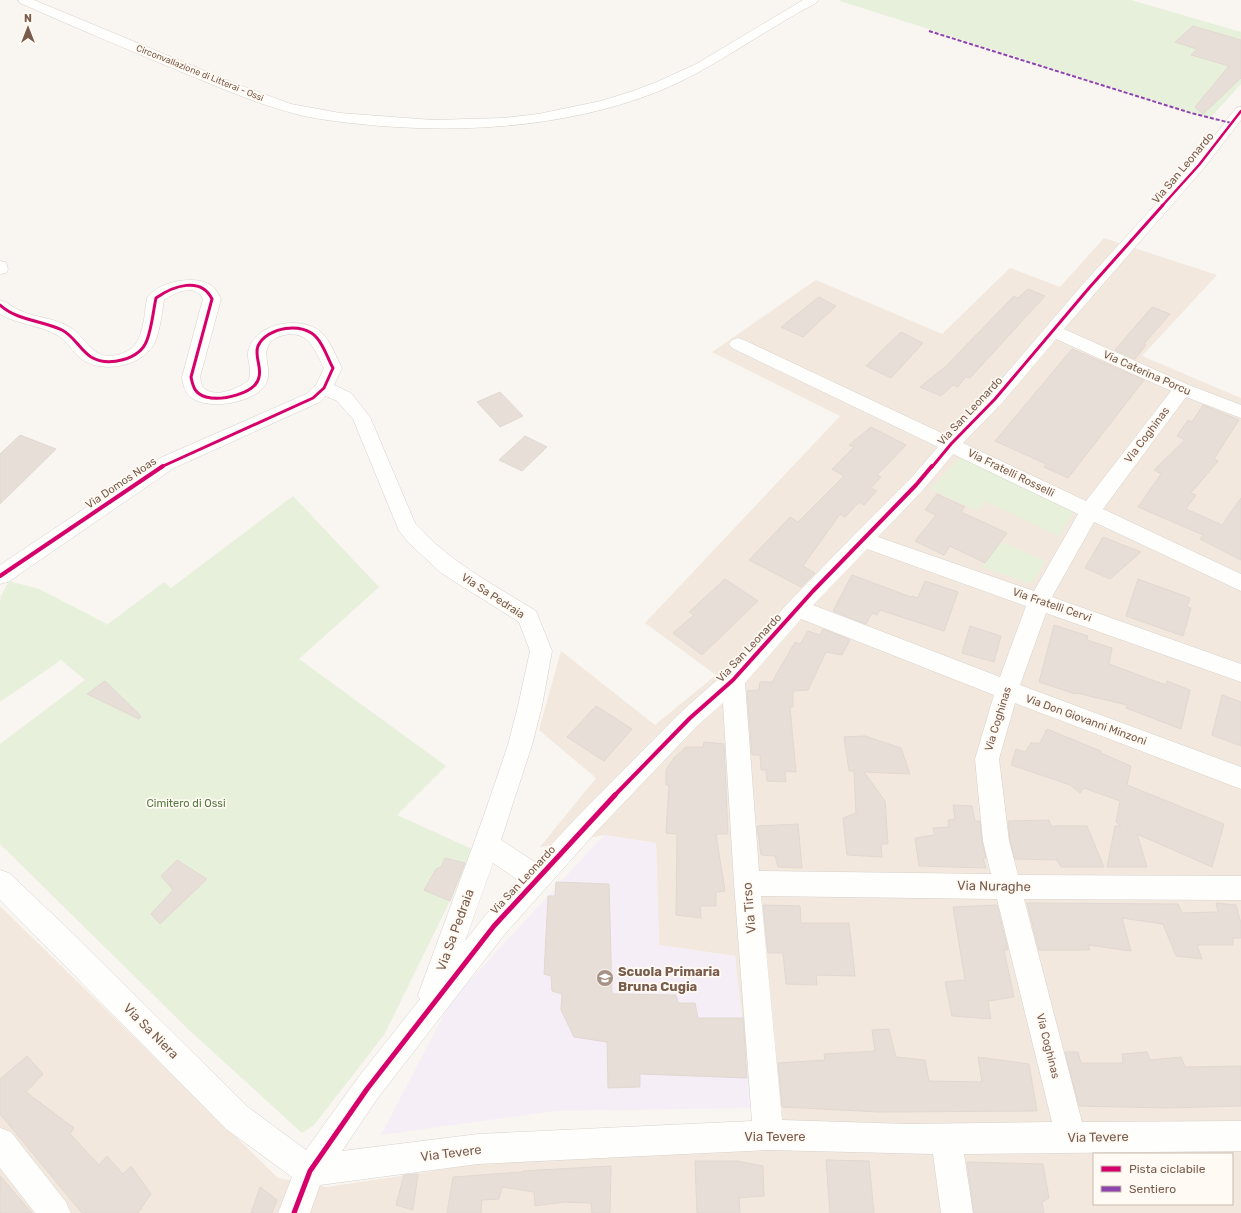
<svg xmlns="http://www.w3.org/2000/svg" width="1241" height="1213" font-family="Rubik,sans-serif">
  <style>
    .residential { fill: #f2e8de; fill-rule: evenodd }
    .education { fill: #f6eef6 }
    .green { fill: #e7f0db }
    .building { fill: #e6ded7; stroke: #e2d8d2 }
    .lines { fill: none; stroke-linecap: round; stroke-linejoin: round }
    .minor-casing { stroke: #d7d1cb; stroke-width: 1 }
    .minor { fill: #fefefd; fill-rule: evenodd }
    .quiet { stroke: #8e44ad; stroke-width: 2; stroke-dasharray: 4 2; stroke-linecap: butt }
    .cycleway-far3-casing { stroke: #fffaf3; stroke-width: 4 }
    .cycleway-far2-casing { stroke: #fffaf3; stroke-width: 5 }
    .cycleway-far1-casing { stroke: #fffaf3; stroke-width: 6 }
    .cycleway-casing { stroke: #fffaf3; stroke-width: 8 }
    .cycleway-far3 { stroke: #d6006c; stroke-width: 2.5 }
    .cycleway-far2 { stroke: #d6006c; stroke-width: 3 }
    .cycleway-far1 { stroke: #d6006c; stroke-width: 4 }
    .cycleway { stroke: #d6006c; stroke-width: 5 }
    .labels { text-anchor: middle; dominant-baseline: central; stroke-width: 3.5; stroke-linejoin: round; paint-order: stroke }
    .far-street-label { font-size: 9px; fill: #7a5c4d; stroke: #fffaf3 }
    .street-label { font-size: 11px; fill: #7a5c4d; stroke: #fffaf3 }
    .park-label { font-size: 11px; fill: #537a41; stroke: #fffaf3 }
    .near-street-label { font-size: 13px; fill: #7a5c4d; stroke: #fffaf3 }
    .near-poi-label { font-size: 13px; font-weight: bold; fill: #7a5c4d; stroke: #fffaf3; text-anchor: start }
  </style>
  <rect width="100%" height="100%" fill="#f9f5f0"/>
  <path class="residential" d="M1104,238l113,37 -75,81 99,42v815h-1241v-307l278,272 49,9 204,-31 225,-7 -21,-193 -76,-11 -3,-102 -52,-8 -64,12 56,-69 -57,-48 22,-79 94,74 61,-50 -71,-52 195,-207 -128,-64 104,-72 126,54 68,-66 50,19zM1094,1154h138v50h-138z"/>
  <polygon class="education" points="604,835 656,843 659,945 735,956 752,1108 556,1111 381,1135 451,1001"/>
  <g class="green">
    <polygon points="842,0 1131,0 1241,32 1241,84 1210,118 840,1"/>
    <polygon points="961,456 1074,512 1059,536 985,501 978,511 931,489"/>
    <polygon points="293,496 379,587 299,659 446,766 397,815 472,849 450,901 384,1035 314,1125 302,1133 189,1030 0,844 0,744 85,680 61,660 0,702 0,602 1,596 9,581 39,589 107,624 100,630 164,582 171,588"/>
    <polygon points="1001,542 1046,561 1031,584 982,567"/>
  </g>
  <g class="building">
    <polygon points="1193,26 1241,40 1241,78 1203,114 1195,107 1229,66 1191,55 1197,49 1175,42"/>
    <polygon points="1028,289 1045,296 970,378 965,377 958,387 953,385 941,396 920,387 945,367 1014,296 1018,298"/>
    <polygon points="819,297 836,306 803,337 781,327"/>
    <polygon points="1152,307 1170,314 1144,344 1146,345 1135,359 1115,350"/>
    <polygon points="901,332 923,343 891,378 866,366"/>
    <polygon points="1072,349 1144,380 1068,478 1044,467 1046,464 995,441"/>
    <polygon points="500,392 523,416 500,427 477,402"/>
    <polygon points="1203,405 1239,420 1214,459 1218,461 1191,493 1196,495 1186,509 1222,525 1241,498 1241,560 1200,539 1203,535 1138,507 1161,474 1154,470 1185,440 1177,436 1188,420 1192,422"/>
    <polygon points="871,427 906,445 877,475 881,477 871,488 877,491 864,505 859,502 845,517 840,514 803,566 815,573 801,587 749,560 790,517 798,522 844,476 832,469 854,447 849,445"/>
    <polygon points="20,435 56,449 0,504 0,454"/>
    <polygon points="525,436 547,447 522,471 499,460"/>
    <polygon points="937,494 965,507 961,512 1007,533 985,563 950,546 944,555 915,541 936,515 925,510"/>
    <polygon points="1103,537 1141,552 1110,579 1085,568"/>
    <polygon points="852,575 911,597 912,596 918,598 925,581 958,592 944,631 880,610 877,615 872,613 866,624 833,611"/>
    <polygon points="725,579 758,601 702,655 673,633 694,615 689,612"/>
    <polygon points="1138,579 1190,598 1187,607 1191,608 1183,636 1126,616"/>
    <polygon points="1054,625 1088,636 1087,640 1112,648 1109,664 1166,685 1167,681 1190,690 1181,729 1126,708 1127,705 1077,693 1076,694 1039,682"/>
    <polygon points="970,626 1001,636 994,662 962,653"/>
    <polygon points="823,629 850,640 842,655 826,652 808,690 793,691 793,707 790,707 796,772 785,771 786,782 767,781 766,770 761,770 760,755 752,755 747,691 759,690 760,682 772,682 795,642 800,644 808,631 820,635"/>
    <polygon points="105,681 141,716 139,719 87,694"/>
    <polygon points="1222,695 1241,702 1241,746 1212,735"/>
    <polygon points="596,706 632,729 604,761 567,737"/>
    <polygon points="1047,729 1101,751 1101,753 1131,766 1127,785 1224,824 1212,867 1137,834 1147,867 1107,867 1115,826 1121,826 1116,822 1120,801 1084,788 1080,793 1070,785 1011,765 1016,749 1025,752 1031,743 1040,743"/>
    <polygon points="865,736 901,748 910,774 864,772 885,801 888,844 881,844 882,857 847,855 843,818 856,813 854,771 849,771 844,737"/>
    <polygon points="704,742 724,744 728,834 716,834 725,891 716,892 716,906 700,906 701,918 676,915 677,834 666,833 669,785 666,785 666,770 674,758 686,747 703,747"/>
    <polygon points="953,805 972,806 975,821 980,821 982,841 986,858 983,858 986,868 919,866 915,838 935,835 933,828 949,827 948,820 955,819"/>
    <polygon points="1049,820 1051,826 1087,826 1104,867 1061,867 1057,860 1015,859 1010,841 1008,821"/>
    <polygon points="798,824 802,868 778,867 775,856 761,855 757,826"/>
    <polygon points="445,858 465,863 450,901 424,890 436,869 441,867"/>
    <polygon points="177,860 207,879 160,924 151,914 173,890 161,876"/>
    <polygon points="556,882 609,884 612,994 676,995 678,1003 695,1003 698,1018 743,1018 747,1078 640,1074 640,1087 608,1088 607,1042 574,1037 561,1010 562,994 552,991 551,976 544,974 548,896 555,896"/>
    <polygon points="1027,903 1178,904 1182,913 1218,912 1216,903 1236,905 1241,923 1241,938 1233,938 1233,945 1197,945 1202,959 1176,956 1163,924 1122,918 1131,951 1088,945 1090,950 1039,950"/>
    <polygon points="763,905 800,906 801,923 849,923 855,976 816,975 817,985 786,984 783,953 768,953"/>
    <polygon points="997,905 1008,950 1004,950 1014,997 988,1001 991,1019 952,1016 945,982 965,980 953,907"/>
    <polygon points="889,1029 896,1057 925,1060 929,1081 982,1082 978,1057 1029,1064 1037,1111 879,1112 782,1107 778,1063 825,1060 824,1054 875,1051 872,1030"/>
    <polygon points="1065,1052 1078,1052 1081,1063 1123,1063 1122,1054 1147,1052 1150,1060 1181,1057 1185,1067 1241,1066 1241,1106 1168,1108 1079,1106"/>
    <polygon points="27,1056 43,1074 26,1092 74,1128 70,1134 99,1165 107,1156 123,1174 131,1166 151,1194 138,1213 82,1213 0,1114 0,1079"/>
    <polygon points="826,1160 869,1161 874,1213 830,1213"/>
    <polygon points="695,1161 737,1161 763,1166 764,1196 739,1198 740,1213 697,1213"/>
    <polygon points="967,1162 1043,1164 1049,1198 1042,1202 1044,1213 974,1213"/>
    <polygon points="611,1166 610,1213 592,1213 591,1203 564,1202 535,1206 534,1192 502,1187 499,1199 482,1200 481,1213 447,1213 453,1177 522,1172 523,1171"/>
    <polygon points="418,1174 413,1210 396,1205 404,1175"/>
    <polygon points="0,1176 32,1213 0,1213"/>
    <polygon points="260,1187 277,1200 272,1213 251,1213"/>
  </g>
  <g class="lines">
    <g class="minor-casing">
      <g id="minor">
        <path d="M18,0h16l200,83 57,21 49,9 93,7 70,-2 35,-4 63,-13 32,-10 26,-10 37,-17 107,-64h15l-2,3c-54,28 -102,66 -159,89 -88,34 -184,41 -277,34 -28,-3 -57,-5 -84,-12 -39,-10 -75,-26 -112,-41 -55,-23 -110,-46 -164,-70z"/>
        <path d="M1241,107v13l-37,48 -140,161 125,56 52,20v13l-55,-21 -83,112 138,65v17l-147,-69 -42,75 189,67v18l-195,-69 -26,72 221,82v22l-226,-86 -16,56 10,82 9,34 223,1v24l-217,-1 58,223 159,-1v30l-277,3 9,59h-32l-8,-59 -165,-4 -290,14 -158,21 -10,28h-32l14,-36 -66,-48 -226,-229v-30l9,3 54,51 185,183 58,43 51,-71 63,-80 -2,-4 65,-177 25,-73 10,-39 12,-55 -11,-29 -78,-49 -32,-30 -10,-12 -46,-112 -16,-18 -11,-5 -6,6 -146,66 -166,114 -8,2v-19l160,-107 146,-64 10,-9 8,-17c-8,-15 -13,-34 -34,-34 -6,1 -12,2 -17,6 -17,14 6,33 -12,50 -14,13 -52,20 -69,8 -7,-5 -9,-13 -10,-21l21,-78c-7,-16 -28,-7 -39,1 -2,12 -4,31 -9,42 -11,23 -47,31 -69,20 -12,-6 -17,-21 -29,-27 -17,-10 -39,-10 -57,-21v-14c8,2 13,8 21,11 16,7 35,7 50,17 10,6 16,19 27,25 11,7 35,0 40,-13 6,-12 7,-29 9,-42 11,-16 45,-23 62,-14 6,3 9,9 12,15l-21,78 2,9c11,14 35,3 46,-5 6,-11 -3,-22 1,-33 9,-26 54,-33 73,-15 9,9 14,24 20,35l-8,17 17,8 19,24 45,106c33,38 79,62 121,88l16,40 -10,55 -10,39 -31,95 34,22 41,-44 106,-107 43,-38 64,-71 66,-68 54,-54 29,-33 -206,-99 -3,-4 3,-4 6,-2 6,2 204,96 40,-41 95,-111 111,-122 42,-54zM1056,339l115,52 -85,110 -123,-58 39,-40zM953,454l125,60 -44,77 -156,-54 45,-47zM867,549l159,57 -26,71 -187,-72zM801,619l193,76 -19,64 8,82 8,33 -232,-3 -14,-188zM723,703l11,180 18,238 -274,13 -136,17 35,-52 127,-164 90,-101 104,-109zM493,863l25,17 -34,37 -19,24zM761,896l236,3 55,223 -143,2 -127,-4z"/>
        <polygon points="0,261 6,262 8,269 6,273 0,274"/>
        <polygon points="0,1128 11,1132 66,1202 71,1213 35,1213 0,1168"/>
      </g>
    </g>
    <use href="#minor" class="minor"/>
    <polyline class="quiet" points="929,31 1191,113 1231,123"/>
    <g class="cycleway-far3-casing">
      <polyline id="cycleway-far3" points="1162,206 1199,165 1241,111"/>
    </g>
    <g class="cycleway-far2-casing">
      <g id="cycleway-far2">
        <path d="M0,305c18,16 41,15 62,25 12,6 18,20 29,27 17,10 49,3 56,-17 5,-13 6,-28 9,-42 17,-12 45,-22 56,1l-21,78c2,10 4,17 15,20 15,4 50,-3 53,-20 3,-10 -5,-21 -1,-31 9,-19 45,-25 59,-8 7,8 11,21 16,30l-9,20 -11,10 -152,69"/>
        <polyline points="932,467 951,444 995,399 1089,288 1163,205"/>
      </g>
    </g>
    <g class="cycleway-far1-casing">
      <g id="cycleway-far1">
        <polyline points="0,576 163,466"/>
        <polyline points="614,796 690,718 733,680 813,591 916,485 932,466"/>
      </g>
    </g>
    <g class="cycleway-casing">
      <polyline id="cycleway" points="294,1213 310,1171 367,1089 494,926 615,795"/>
    </g>
    <use href="#cycleway-far3" class="cycleway-far3"/>
    <use href="#cycleway-far2" class="cycleway-far2"/>
    <use href="#cycleway-far1" class="cycleway-far1"/>
    <use href="#cycleway" class="cycleway"/>
  </g>
  <defs>
    <g id="school-disc" transform="scale(0.9)"><circle r="9.5" fill="#a69286" stroke="#fffaf3"/><path d="M0-5L7-2L0 1L-7-2ZM-4 1L0 2.5L4 1V4Q0 6-4 4Z" fill="#fff"/></g>
  </defs>
  <g fill-rule="evenodd">
    <use href="#school-disc" x="605" y="978"/>
  </g>
  <g class="labels">
    <g class="far-street-label">
      <text transform="translate(200 73) rotate(22)">Circonvallazione di Litterai - Ossi</text>
    </g>
    <g class="street-label">
      <text transform="translate(1183 168) rotate(-50)">Via San Leonardo</text>
      <text transform="translate(1147 373) rotate(24)">Via Caterina Porcu</text>
      <text transform="translate(970 411) rotate(-47)">Via San Leonardo</text>
      <text transform="translate(1147 435) rotate(-53)">Via Coghinas</text>
      <text transform="translate(1011 473) rotate(26)">Via Fratelli Rosselli</text>
      <text transform="translate(121 483) rotate(-34)">Via Domos Noas</text>
      <text transform="translate(493 596) rotate(33)">Via Sa Pedraia</text>
      <text transform="translate(1052 605) rotate(19)">Via Fratelli Cervi</text>
      <text transform="translate(749 648) rotate(-47)">Via San Leonardo</text>
      <text transform="translate(998 719) rotate(-73)">Via Coghinas</text>
      <text transform="translate(1086 720) rotate(20)">Via Don Giovanni Minzoni</text>
      <text transform="translate(523 880) rotate(-47)">Via San Leonardo</text>
      <text transform="translate(1048 1046) rotate(76)">Via Coghinas</text>
    </g>
    <g class="park-label">
      <text x="186" y="803">Cimitero di Ossi</text>
    </g>
    <g class="near-street-label">
      <text transform="translate(994 886) rotate(1)">Via Nuraghe</text>
      <text transform="translate(749 908) rotate(-95)">Via Tirso</text>
      <text transform="translate(455 930) rotate(-70)">Via Sa Pedraia</text>
      <text transform="translate(151 1031) rotate(45)">Via Sa Niera</text>
      <text x="775" y="1136">Via Tevere</text>
      <text transform="translate(1098 1137) rotate(-1)">Via Tevere</text>
      <text transform="translate(451 1153) rotate(-7)">Via Tevere</text>
    </g>
    <g class="near-poi-label">
      <text x="618" y="971">Scuola Primaria<tspan x="618" dy="15">Bruna Cugia</tspan></text>
    </g>
  </g>
  <rect x="1093" y="1153" width="140" height="52" fill="#fffaf3" stroke="#cabbb1"/>
  <rect x="1101" y="1166" width="20" height="6" fill="#d6006c" stroke="#cabbb1"/>
  <text x="1129" y="1173" font-size="12" fill="#7a5c4d">Pista ciclabile</text>
  <rect x="1101" y="1186" width="20" height="6" fill="#8e44ad" stroke="#cabbb1"/>
  <text x="1129" y="1193" font-size="12" fill="#7a5c4d">Sentiero</text>
  <g transform="translate(28 28)" stroke="#fffaf3" stroke-width="3" paint-order="stroke">
  <path d="M0-3L7 15L0 10L-7 15Z" fill="#7a5c4d"/>
  <text y="-6" font-size="11" font-weight="bold" text-anchor="middle" fill="#7a5c4d">N</text>
  </g>
</svg>
